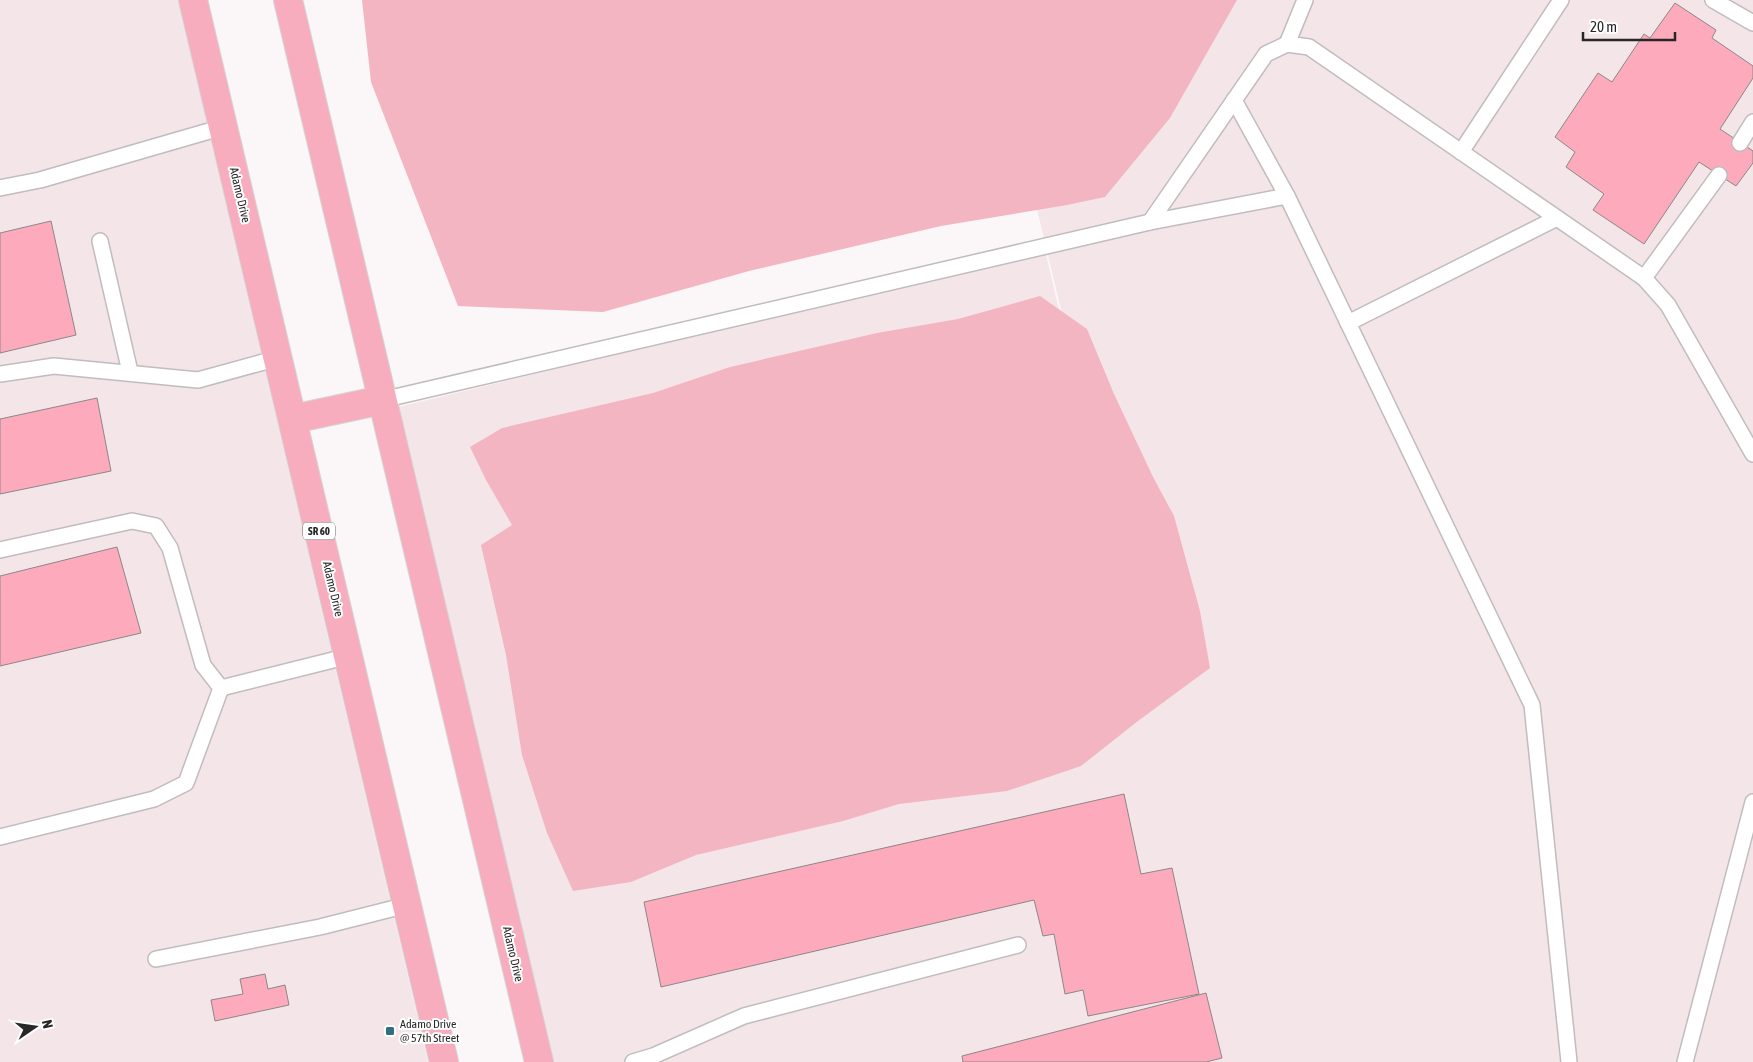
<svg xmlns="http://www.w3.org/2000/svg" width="1753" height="1062" font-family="'Asap Condensed',sans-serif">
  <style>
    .built { fill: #f4e6e8 }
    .forest { fill: #f3b5c1 }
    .building { fill: #fdabbc; stroke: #8b8787 }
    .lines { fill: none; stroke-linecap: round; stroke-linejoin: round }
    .lane-casing { stroke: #c1bcbd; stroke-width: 18 }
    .primary-casing { stroke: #d4d4d4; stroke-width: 30 }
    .lane { stroke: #fff; stroke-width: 15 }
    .primary { stroke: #f8adbf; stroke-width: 28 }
    .poi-dot { fill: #2f6e83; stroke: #fff; stroke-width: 2 }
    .labels { text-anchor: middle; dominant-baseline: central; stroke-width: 4; stroke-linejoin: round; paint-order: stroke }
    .shield { fill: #fff; stroke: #686868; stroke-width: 1 }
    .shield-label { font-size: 11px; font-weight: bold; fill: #282727 }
    .street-label { font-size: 12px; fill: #282727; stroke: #fff }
    .poi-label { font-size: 12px; fill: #282727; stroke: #fff; text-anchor: start }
  </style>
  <rect width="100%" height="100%" fill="#fbf6f7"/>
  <g class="built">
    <polygon points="0,0 178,0 428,1062 0,1062"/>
    <polygon points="1118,0 1753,0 1753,1062 545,1062 382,411 1045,250 1085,421 1136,621 1028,172"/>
  </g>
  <g class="forest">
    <polygon points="362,0 1237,0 1170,118 1105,197 1067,205 941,226 749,271 603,312 458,306 371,82"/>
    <polygon points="1040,296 1087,329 1114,394 1153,477 1174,516 1200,611 1210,668 1138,721 1081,766 1007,791 899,804 843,821 696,855 631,882 573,891 547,833 522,755 506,655 481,545 512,525 486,480 470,447 502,428 653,393 730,367 877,333 958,319"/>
  </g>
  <g class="building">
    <polygon points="1675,3 1716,30 1712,38 1753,66 1753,78 1720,129 1753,151 1753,163 1736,186 1699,162 1644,244 1593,210 1604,194 1566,167 1575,152 1555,137 1598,73 1612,82 1644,34 1650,38"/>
    <polygon points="51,221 76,335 0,353 0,233"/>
    <polygon points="97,398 111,471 0,494 0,419"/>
    <polygon points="117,547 141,633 0,666 0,576"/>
    <polygon points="1124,794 1141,874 1172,868 1199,994 1088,1016 1083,990 1065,994 1054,934 1043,936 1034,900 661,987 644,902"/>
    <polygon points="265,974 268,989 285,985 289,1005 215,1021 211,1000 243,994 240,979"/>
    <polygon points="1206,993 1222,1058 1206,1062 963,1062 962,1056"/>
  </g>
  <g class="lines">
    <g class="lane-casing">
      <g id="lane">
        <polyline points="1713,0 1753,23"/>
        <polyline points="1287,44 1305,0"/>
        <polyline points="1234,100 1287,196"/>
        <polyline points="1740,143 1753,122"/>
        <polyline points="1461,152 1561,0"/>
        <polyline points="0,188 40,180 223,127"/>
        <polyline points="1150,222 1266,54 1287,44 1309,47 1644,278 1668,305 1753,454"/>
        <polyline points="100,241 130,372"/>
        <polyline points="1644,278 1719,175"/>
        <polyline points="1348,323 1557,218"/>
        <polyline points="0,374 54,366 198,380 278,358"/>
        <polyline points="382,400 1150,222 1287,196 1532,705 1569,1062"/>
        <polyline points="0,550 132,521 156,526 170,548 203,665 221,688"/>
        <polyline points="221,688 349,656"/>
        <polyline points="0,837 154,799 186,783 221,688"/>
        <polyline points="156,959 320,927 407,905"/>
        <polyline points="633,1062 653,1056 744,1016 1018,945"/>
        <polyline points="1685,1062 1753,802"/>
      </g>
    </g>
    <g class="primary-casing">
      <g id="primary">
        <polyline points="193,0 444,1062"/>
        <polyline points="288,0 539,1062"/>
        <polyline points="293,419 382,400"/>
      </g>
    </g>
    <use href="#lane" class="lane"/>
    <use href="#primary" class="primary"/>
  </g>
  <rect class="poi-dot" x="385" y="1026" width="10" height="10" rx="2.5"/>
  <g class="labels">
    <rect class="shield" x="303" y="522.5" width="32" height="17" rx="4"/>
    <g class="shield-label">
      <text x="319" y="531">SR 60</text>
    </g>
    <g class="street-label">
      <text transform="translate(240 195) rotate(77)">Adamo Drive</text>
      <text transform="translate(333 589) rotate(77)">Adamo Drive</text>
      <text transform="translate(513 954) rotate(77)">Adamo Drive</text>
    </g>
    <g class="poi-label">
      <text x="400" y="1024">Adamo Drive<tspan x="400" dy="14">@ 57th Street</tspan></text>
    </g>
  </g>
  <g transform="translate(35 1027) rotate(77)" stroke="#ffffff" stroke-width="4" paint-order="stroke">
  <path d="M0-4L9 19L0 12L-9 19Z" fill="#282727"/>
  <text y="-8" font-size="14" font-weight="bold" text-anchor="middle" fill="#282727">N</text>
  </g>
  <path d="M1583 32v8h92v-8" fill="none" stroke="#282727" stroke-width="2.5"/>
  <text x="1590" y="32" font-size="15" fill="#282727" stroke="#ffffff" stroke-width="4" paint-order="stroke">20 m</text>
</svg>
